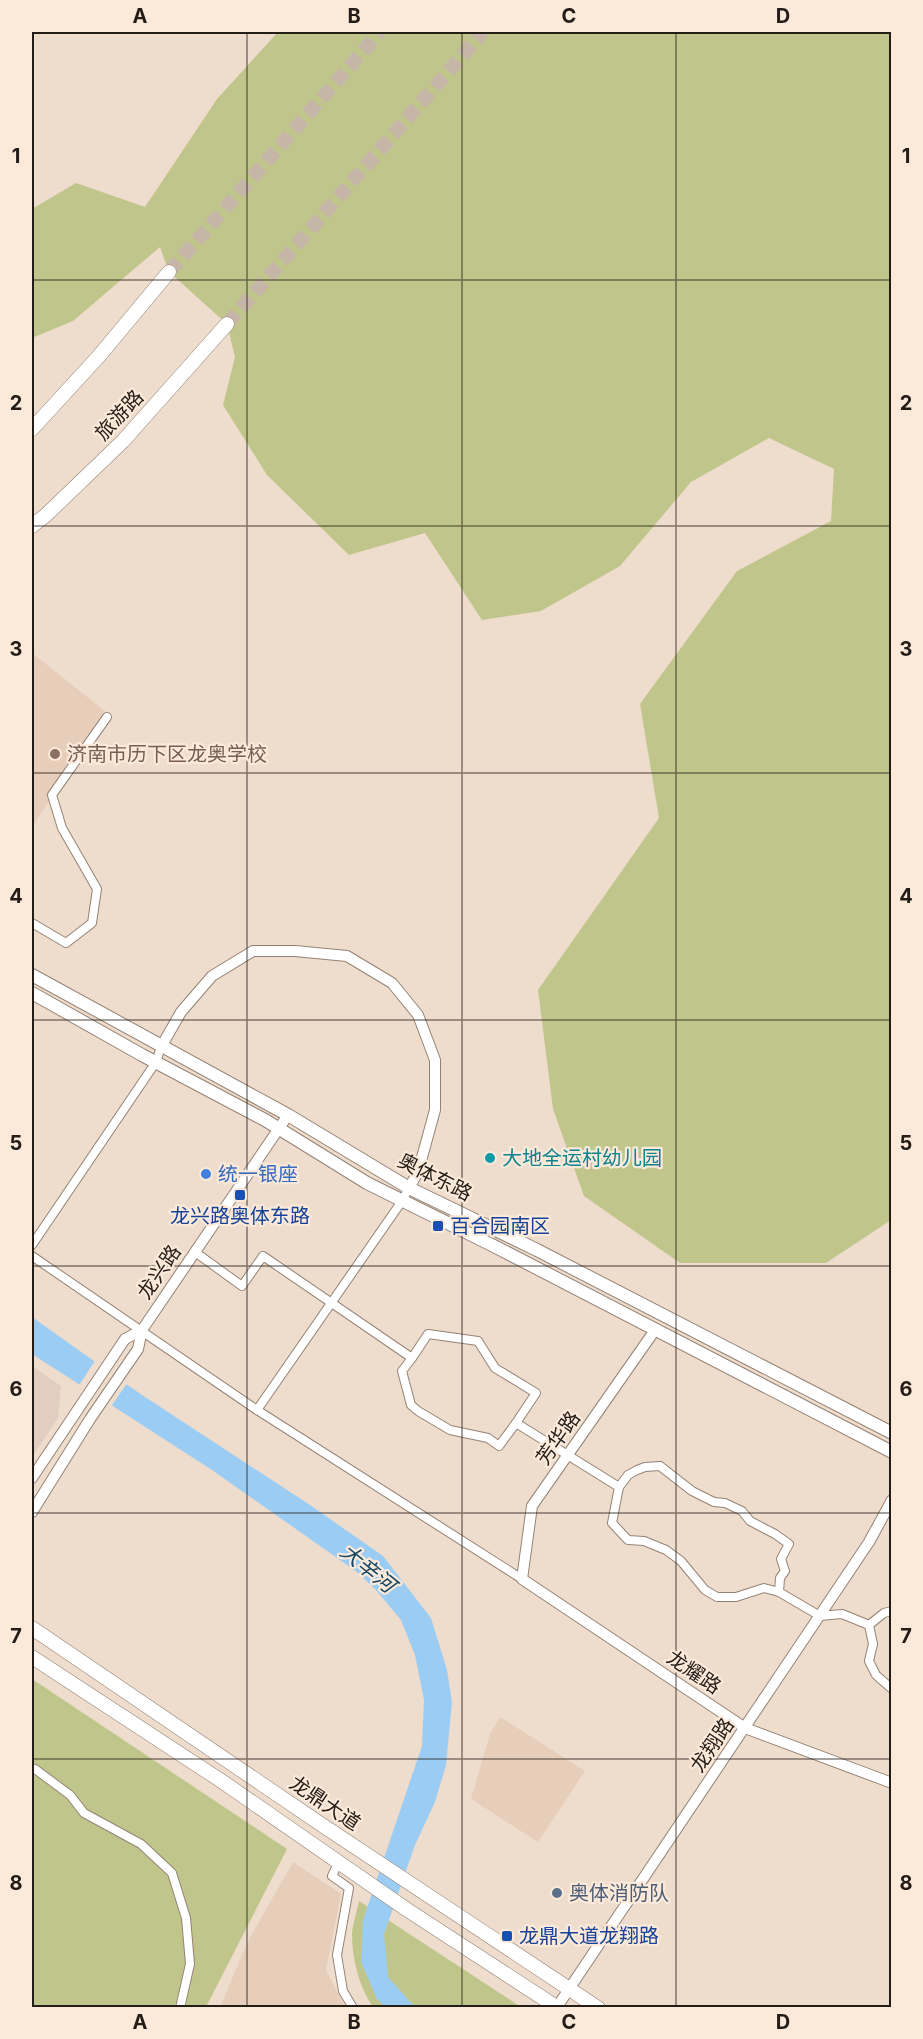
<svg xmlns="http://www.w3.org/2000/svg" width="923" height="2039" font-family="Inter,'Noto Sans SC',sans-serif">
  <style>
    .commercial { fill: #e2cdc1 }
    .built { fill: #e6ceba }
    .green { fill: #c0c68b }
    .water { fill: #9bcdf4 }
    .pier { fill: #eedccc }
    .lines { fill: none; stroke-linecap: round; stroke-linejoin: round }
    .primary-tunnel { stroke: #c5b6a8; stroke-width: 14; stroke-dasharray: 14 7; stroke-linecap: butt }
    .minor-casing { stroke: #948375; stroke-width: 10 }
    .tertiary-casing { stroke: #948375; stroke-width: 12 }
    .secondary-casing { stroke: #948375; stroke-width: 14 }
    .primary-casing { stroke: #948375; stroke-width: 15 }
    .minor { stroke: #fff; stroke-width: 8 }
    .tertiary { stroke: #fff; stroke-width: 10 }
    .secondary { stroke: #fff; stroke-width: 12 }
    .primary { stroke: #fff; stroke-width: 14 }
    .grid { fill: none; stroke: #231c17; stroke-width: 1.5; stroke-opacity: 0.55 }
    .education-dot { fill: #8d6e63; stroke: #fbe9d9; stroke-width: 2 }
    .culture-dot { fill: #0f9aa8; stroke: #fbe9d9; stroke-width: 2 }
    .shop-dot { fill: #3f7fe0; stroke: #fbe9d9; stroke-width: 2 }
    .transit-dot { fill: #1a4fb4; stroke: #fbe9d9; stroke-width: 2 }
    .service-dot { fill: #5c6f8a; stroke: #fbe9d9; stroke-width: 2 }
    .labels { text-anchor: middle; dominant-baseline: central; stroke-width: 4.5; stroke-linejoin: round; paint-order: stroke }
    .street-label { font-size: 20px; fill: #231c17; stroke: #fbe9d9 }
    .education-label { font-size: 20px; fill: #785e54; stroke: #fbe9d9; text-anchor: start }
    .culture-label { font-size: 20px; fill: #0d838f; stroke: #fbe9d9; text-anchor: start }
    .shop-label { font-size: 20px; fill: #366cbe; stroke: #fbe9d9; text-anchor: start }
    .transit-label { font-size: 20px; fill: #164399; stroke: #fbe9d9; text-anchor: start }
    .service-label { font-size: 20px; fill: #4e5e75; stroke: #fbe9d9; text-anchor: start }
    .water-label { font-size: 21px; font-style: italic; fill: #134464; stroke: #fbe9d9 }
    .neatline { fill: none; stroke: #231c17; stroke-width: 2 }
    .grid-label { font-size: 20px; text-anchor: middle; font-weight: bold; fill: #231c17 }
  </style>
  <rect width="100%" height="100%" fill="#eedccc"/>
  <polygon class="commercial" points="32,1366 61,1386 58,1418 32,1457"/>
  <g class="built">
    <polygon points="32,653 106,712 32,827"/>
    <polygon points="500,1717 585,1771 538,1842 471,1799 490,1734"/>
    <polygon points="293,1862 341,1894 326,1970 345,2007 220,2007 249,1939"/>
  </g>
  <g class="green">
    <polygon points="278,32 891,32 891,1220 826,1263 680,1263 584,1196 553,1109 538,990 659,818 640,704 737,571 831,521 834,469 769,438 691,482 620,566 541,611 482,620 425,533 349,555 267,475 223,405 235,357 227,324 169,272 160,247 73,321 32,338 32,209 76,183 145,207 217,99"/>
    <polygon points="32,1679 287,1849 206,2007 32,2007"/>
    <path d="M359,1901l162,106h-148c-14,-20 -21,-48 -21,-73 1,-11 5,-23 7,-33z"/>
  </g>
  <polygon class="water" points="32,1317 139,1393 310,1505 383,1556 431,1618 447,1670 452,1702 446,1765 435,1802 415,1845 384,1934 388,1977 412,2004 419,2007 385,2007 377,1999 361,1962 363,1920 422,1746 424,1700 415,1655 401,1620 376,1590 357,1572 212,1470 32,1354"/>
  <polygon class="pier" points="96,1359 128,1382 110,1408 78,1387"/>
  <g class="lines">
    <g class="primary-tunnel">
      <polyline points="169,272 380,32"/>
      <polyline points="227,324 483,32"/>
    </g>
    <g class="minor-casing">
      <g id="minor">
        <polyline points="32,923 66,943 92,923 97,889 62,828 52,795 107,717"/>
        <polyline points="32,1245 156,1062 161,1047"/>
        <polyline points="195,1252 242,1286 263,1256 412,1358 428,1334 478,1341 495,1368 536,1393 516,1423 619,1487 612,1523 628,1540 644,1541 666,1550 681,1561 705,1590 717,1597 736,1597 764,1588 779,1592 820,1616 842,1614 869,1625 873,1644 869,1661 876,1675 892,1689"/>
        <polyline points="32,1256 257,1410 522,1579"/>
        <polyline points="412,1358 402,1371 411,1405 418,1411 450,1430 488,1438 499,1446 516,1423"/>
        <polyline points="257,1410 402,1201 409,1188"/>
        <polyline points="619,1487 628,1475 637,1470 645,1467 660,1466 692,1491 714,1502 725,1503 742,1511 750,1521 775,1534 789,1544 781,1559 785,1571 780,1578 779,1592"/>
        <polyline points="869,1625 884,1613 892,1611"/>
        <polyline points="32,1768 35,1769 70,1795 84,1813 141,1844 172,1873 186,1918 190,1964 180,2008"/>
        <polyline points="338,1863 332,1876 349,1888 337,1955 343,1991 353,2008"/>
      </g>
    </g>
    <g class="tertiary-casing">
      <g id="tertiary">
        <polyline points="161,1047 181,1012 212,976 253,951 295,951 347,956 392,983 418,1015 435,1060 435,1110 418,1172 409,1188"/>
        <polyline points="655,1330 532,1506 522,1579 745,1728 892,1783"/>
        <polyline points="32,1478 125,1339 142,1330"/>
        <polyline points="32,1512 90,1419 138,1349 142,1330 288,1115"/>
        <polyline points="557,2007 869,1542 892,1500"/>
      </g>
    </g>
    <g class="secondary-casing">
      <g id="secondary">
        <polyline points="32,975 288,1115 409,1188 537,1250 892,1433"/>
        <polyline points="32,993 142,1055 265,1120 367,1183 494,1246 892,1452"/>
      </g>
    </g>
    <g class="primary-casing">
      <g id="primary">
        <polyline points="32,429 99,356 169,272"/>
        <polyline points="32,526 46,515 123,441 227,324"/>
        <polyline points="32,1628 325,1827 598,2008"/>
        <polyline points="32,1657 220,1780 406,1909 558,2008"/>
      </g>
    </g>
    <use href="#minor" class="minor"/>
    <use href="#tertiary" class="tertiary"/>
    <use href="#secondary" class="secondary"/>
    <use href="#primary" class="primary"/>
  </g>
  <path class="grid" d="M247,32v1976M462,32v1976M676,32v1976M32,280h860M32,526h860M32,773h860M32,1020h860M32,1266h860M32,1513h860M32,1759h860"/>
  <circle class="education-dot" cx="55" cy="754" r="6"/>
  <circle class="culture-dot" cx="490" cy="1158" r="6"/>
  <circle class="shop-dot" cx="206" cy="1174" r="6"/>
  <g class="transit-dot">
    <rect x="234" y="1189" width="12" height="12" rx="3"/>
    <rect x="432" y="1220" width="12" height="12" rx="3"/>
    <rect x="501" y="1930" width="12" height="12" rx="3"/>
  </g>
  <circle class="service-dot" cx="557" cy="1893" r="6"/>
  <g class="labels">
    <g class="street-label">
      <text transform="translate(119 415) rotate(-47)">旅游路</text>
      <text transform="translate(435 1177) rotate(27)">奥体东路</text>
      <text transform="translate(159 1272) rotate(-56)">龙兴路</text>
      <text transform="translate(558 1438) rotate(-55)">芳华路</text>
      <text transform="translate(694 1672) rotate(34)">龙耀路</text>
      <text transform="translate(712 1745) rotate(-56)">龙翔路</text>
      <text transform="translate(325 1803) rotate(34)">龙鼎大道</text>
    </g>
    <g class="education-label">
      <text x="67" y="754">济南市历下区龙奥学校</text>
    </g>
    <g class="culture-label">
      <text x="502" y="1158">大地全运村幼儿园</text>
    </g>
    <g class="shop-label">
      <text x="218" y="1174">统一银座</text>
    </g>
    <g class="transit-label">
      <text x="240" y="1216" text-anchor="middle">龙兴路奥体东路</text>
      <text x="450" y="1226">百合园南区</text>
      <text x="519" y="1936">龙鼎大道龙翔路</text>
    </g>
    <g class="service-label">
      <text x="569" y="1893">奥体消防队</text>
    </g>
    <g class="water-label">
      <text transform="translate(368 1568) rotate(39)">大辛河</text>
    </g>
  </g>
  <rect width="923" height="2039" fill="none" stroke="#fbe9d9" stroke-width="66"/>
  <rect x="33" y="33" width="857" height="1973" class="neatline"/>
  <g class="grid-label">
    <text x="140" y="23">A</text>
    <text x="354" y="23">B</text>
    <text x="569" y="23">C</text>
    <text x="783" y="23">D</text>
    <text x="16" y="163">1</text>
    <text x="906" y="163">1</text>
    <text x="16" y="410">2</text>
    <text x="906" y="410">2</text>
    <text x="16" y="656">3</text>
    <text x="906" y="656">3</text>
    <text x="16" y="903">4</text>
    <text x="906" y="903">4</text>
    <text x="16" y="1150">5</text>
    <text x="906" y="1150">5</text>
    <text x="16" y="1396">6</text>
    <text x="906" y="1396">6</text>
    <text x="16" y="1643">7</text>
    <text x="906" y="1643">7</text>
    <text x="16" y="1890">8</text>
    <text x="906" y="1890">8</text>
    <text x="140" y="2029">A</text>
    <text x="354" y="2029">B</text>
    <text x="569" y="2029">C</text>
    <text x="783" y="2029">D</text>
  </g>
</svg>
